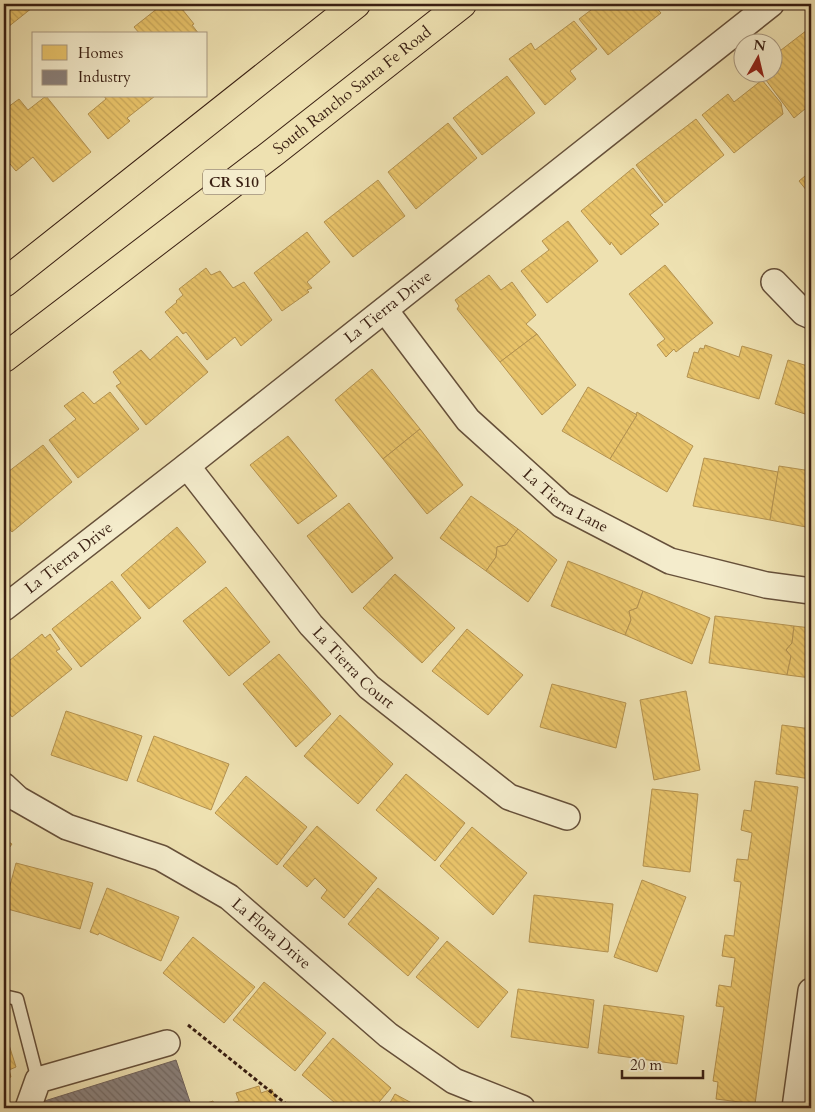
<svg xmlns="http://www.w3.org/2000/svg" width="815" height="1112" font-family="Cardo,serif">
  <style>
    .homes { fill: url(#homes-back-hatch); stroke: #b49250 }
    .industry { fill: url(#industry-back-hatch); stroke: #72645c }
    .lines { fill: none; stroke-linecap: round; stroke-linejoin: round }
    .lane-casing { stroke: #66503a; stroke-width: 15 }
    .street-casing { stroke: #66503a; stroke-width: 28 }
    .primary-casing { stroke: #391f12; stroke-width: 30 }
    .path { stroke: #391f12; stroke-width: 3; stroke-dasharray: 4 2.5; stroke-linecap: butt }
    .lane { stroke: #f4eccc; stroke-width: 12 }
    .street { stroke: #f4eccc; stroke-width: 25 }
    .primary { stroke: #eee1b1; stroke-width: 28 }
    .labels { text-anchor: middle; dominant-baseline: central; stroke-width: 5; stroke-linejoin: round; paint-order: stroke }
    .shield { fill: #f4eccc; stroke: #715c4a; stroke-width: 1 }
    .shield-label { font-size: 15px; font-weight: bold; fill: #391f12 }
    .street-label { font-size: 16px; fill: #391f12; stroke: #f4eccc }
  </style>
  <defs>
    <pattern id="homes-back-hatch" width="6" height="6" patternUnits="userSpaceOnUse" patternTransform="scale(1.25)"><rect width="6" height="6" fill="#e9c46a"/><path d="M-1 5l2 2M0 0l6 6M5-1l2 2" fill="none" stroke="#c9a85b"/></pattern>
    <pattern id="industry-back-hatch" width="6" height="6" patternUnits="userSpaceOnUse" patternTransform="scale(1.25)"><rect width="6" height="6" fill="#8a817c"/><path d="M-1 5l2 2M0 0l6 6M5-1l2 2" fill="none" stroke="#726964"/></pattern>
  </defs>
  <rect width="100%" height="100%" fill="#eee1b1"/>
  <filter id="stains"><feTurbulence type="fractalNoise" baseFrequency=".004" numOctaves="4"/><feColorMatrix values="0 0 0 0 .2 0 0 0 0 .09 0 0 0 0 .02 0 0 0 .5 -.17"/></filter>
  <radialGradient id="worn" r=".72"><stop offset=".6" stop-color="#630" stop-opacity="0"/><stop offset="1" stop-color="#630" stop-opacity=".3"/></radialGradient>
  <g class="homes">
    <polygon points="4,4 37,4 8,27 4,22"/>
    <polygon points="163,4 178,4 194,24 192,25 199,34 140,34 134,27"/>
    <polygon points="599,4 653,4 661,13 608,55 579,19"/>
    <polygon points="574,21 597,49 570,71 576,79 545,105 509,59 531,43 535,50"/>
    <polygon points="811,27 811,104 794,118 760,72 772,72 772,57"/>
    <polygon points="4,33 10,40 4,45"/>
    <polygon points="507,76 535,113 482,155 453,118"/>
    <polygon points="762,80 781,103 783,114 734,153 702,115 728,94 734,102"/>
    <polygon points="46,96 91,152 53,182 33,157 16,171 4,157 4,130 6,128 4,125 4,110 19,99 28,110"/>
    <polygon points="104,96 155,96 127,118 130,121 108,139 88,114 106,99"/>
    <polygon points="696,119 724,155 665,203 636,165"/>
    <polygon points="448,123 477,158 416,209 388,172"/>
    <polygon points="633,168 663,205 650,215 659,224 621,255 611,242 610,245 581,211"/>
    <polygon points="811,171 811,196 799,181"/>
    <polygon points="378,180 405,216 353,257 324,222"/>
    <polygon points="568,221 598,261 547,303 521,271 549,250 542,241"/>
    <polygon points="307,232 330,262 307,282 312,288 307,290 309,292 282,311 254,273"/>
    <polygon points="665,265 713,323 676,352 674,349 666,357 657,345 665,339 629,294"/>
    <polygon points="206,268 211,275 220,271 233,288 244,282 272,320 241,346 235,337 207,360 186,332 183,334 165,312 177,302 176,301 183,295 179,289"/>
    <polygon points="489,275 501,290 512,282 536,315 526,324 537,334 500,362 457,309 459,306 455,300"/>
    <polygon points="537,334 576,385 542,415 500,362"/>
    <polygon points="177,336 208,372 146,425 116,386 121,383 113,372 141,350 150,360"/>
    <polygon points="705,345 739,357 742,346 772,355 759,399 687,377 694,352 698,353 700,348 704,349"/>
    <polygon points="788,360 811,367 811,416 775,404"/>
    <polygon points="372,369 420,429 383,459 335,400"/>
    <polygon points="588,387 637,415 610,459 562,431"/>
    <polygon points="83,392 94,404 110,392 139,429 78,478 49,440 76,419 64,406"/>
    <polygon points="637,412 693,446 667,492 610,459 637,415 636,414"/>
    <polygon points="420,429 463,485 427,514 383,459"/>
    <polygon points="288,436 337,496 298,524 250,465"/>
    <polygon points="43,445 72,482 12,532 4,523 4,475"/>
    <polygon points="704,458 778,472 770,520 693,506"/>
    <polygon points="779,466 811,471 809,479 811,480 811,528 770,520"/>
    <polygon points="471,496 518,529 506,545 497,547 496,557 486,571 440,538"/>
    <polygon points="349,503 393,558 352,593 307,536"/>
    <polygon points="177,527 206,562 149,609 121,575"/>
    <polygon points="518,529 557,560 528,602 486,571 496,557 497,547 506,545"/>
    <polygon points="568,561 643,591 637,608 629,611 631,620 625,635 551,606"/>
    <polygon points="395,574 455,628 422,663 363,608"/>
    <polygon points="112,581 141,618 81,667 52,629"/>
    <polygon points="226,587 270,642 229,676 183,621"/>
    <polygon points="643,591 710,618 692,664 625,635 631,620 629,611 637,608"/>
    <polygon points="715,616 794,626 792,643 786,650 791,656 787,675 709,663"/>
    <polygon points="794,626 811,628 811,678 787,675 791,656 786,650 792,643"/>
    <polygon points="467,629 523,675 488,715 432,671"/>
    <polygon points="42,634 45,638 50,634 60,649 56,651 72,669 12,717 4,706 4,665"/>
    <polygon points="279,654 331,714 296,747 243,684"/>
    <polygon points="552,684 626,703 616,748 540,727"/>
    <polygon points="686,691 700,770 654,780 640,700"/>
    <polygon points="66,711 142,736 127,781 51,755"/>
    <polygon points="340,715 393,764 358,804 304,756"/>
    <polygon points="782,725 811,729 811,779 776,774"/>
    <polygon points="154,736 229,764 211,810 137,781"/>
    <polygon points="406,774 465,823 435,861 376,810"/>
    <polygon points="246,776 307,827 277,865 215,813"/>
    <polygon points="755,781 798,787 755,1104 716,1099 718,1082 713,1081 724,1007 716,1006 719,985 731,987 735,958 722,956 725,935 734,936 741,882 734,881 737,859 748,860 752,833 741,830 744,810 751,811"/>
    <polygon points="652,789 698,794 690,872 643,866"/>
    <polygon points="317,826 377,878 344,918 321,898 327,890 315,878 307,887 283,866"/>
    <polygon points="472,827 527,873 493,915 440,866"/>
    <polygon points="4,839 12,844 4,855"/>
    <polygon points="16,863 93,883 80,929 4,908"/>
    <polygon points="642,880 686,897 657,972 614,957"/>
    <polygon points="107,888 179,917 161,961 99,933 98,935 90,932"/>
    <polygon points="378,888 439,938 408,976 348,924"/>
    <polygon points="534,895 613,904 608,952 529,942"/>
    <polygon points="193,937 255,987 224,1023 163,973"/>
    <polygon points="447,941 508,992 478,1028 416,977"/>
    <polygon points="264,982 326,1033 295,1071 233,1020"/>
    <polygon points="518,989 594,1000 588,1048 511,1037"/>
    <polygon points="604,1005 684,1016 677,1064 598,1053"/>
    <polygon points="4,1029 16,1067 9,1070 11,1077 4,1079"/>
    <polygon points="333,1038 391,1088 374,1108 341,1108 302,1075"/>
    <polygon points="259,1086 261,1093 272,1089 278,1108 192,1108 213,1101 215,1108 239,1101 236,1093"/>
    <polygon points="395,1094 421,1108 387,1108"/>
  </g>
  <polygon class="industry" points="176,1060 191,1105 181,1108 40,1108 38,1103"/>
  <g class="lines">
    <g class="lane-casing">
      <polyline id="lane" points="4,996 17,999 38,1080"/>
    </g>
    <g class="street-casing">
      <g id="street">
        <polyline points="774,282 804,313 811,316"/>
        <path id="s1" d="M385,310l83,110 94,85 108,56 96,24 45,6"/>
        <path id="s2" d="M187,466l124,159 58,62 140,110 58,20"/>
        <path id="s3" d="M4,608l183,-142 584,-462"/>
        <path id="s4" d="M4,786l14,13 49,28 94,31 68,39 159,138 66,46 68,27"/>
        <polyline points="28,1108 38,1080 167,1043"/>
        <polyline points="795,1108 811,991"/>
      </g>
    </g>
    <g class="primary-casing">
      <g id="primary">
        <polyline points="4,283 356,4"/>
        <path id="s5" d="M4,358l270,-206 188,-148"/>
      </g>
    </g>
    <polyline class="path" points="188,1025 291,1108"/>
    <use href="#lane" class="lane"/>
    <use href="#street" class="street"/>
    <use href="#primary" class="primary"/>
  </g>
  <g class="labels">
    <rect class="shield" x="203" y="169.5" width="62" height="25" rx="4"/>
    <g class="shield-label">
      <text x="234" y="182">CR S10</text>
    </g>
    <g class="street-label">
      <text stroke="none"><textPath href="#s5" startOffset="439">South Rancho Santa Fe Road</textPath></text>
      <text stroke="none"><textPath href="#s3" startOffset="488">La Tierra Drive</textPath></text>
      <text stroke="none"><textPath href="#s1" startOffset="265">La Tierra Lane</textPath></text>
      <text stroke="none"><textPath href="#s3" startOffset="82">La Tierra Drive</textPath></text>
      <text stroke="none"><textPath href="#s2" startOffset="262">La Tierra Court</textPath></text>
      <text stroke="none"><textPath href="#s4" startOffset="309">La Flora Drive</textPath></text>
    </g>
  </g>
  <rect width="815" height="1112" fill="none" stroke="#eee1b1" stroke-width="20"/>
  <rect x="5" y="5" width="805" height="1102" fill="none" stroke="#391f12" stroke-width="2.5"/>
  <rect x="10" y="10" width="795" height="1092" fill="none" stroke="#391f12"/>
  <rect x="32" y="32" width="175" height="65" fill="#f4eccc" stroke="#a99a82"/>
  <rect x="42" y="45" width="25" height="15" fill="#e9c46a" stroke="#a99a82"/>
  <text x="78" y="58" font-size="15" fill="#391f12">Homes</text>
  <rect x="42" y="70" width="25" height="15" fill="#8a817c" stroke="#a99a82"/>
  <text x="78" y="82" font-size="15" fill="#391f12">Industry</text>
  <g transform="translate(758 58) rotate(8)"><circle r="24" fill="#f4eccc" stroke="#a99a82"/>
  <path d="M0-4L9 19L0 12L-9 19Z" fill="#8f2418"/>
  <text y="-8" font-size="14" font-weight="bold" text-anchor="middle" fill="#391f12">N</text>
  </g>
  <path d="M622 1070v8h81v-8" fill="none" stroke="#391f12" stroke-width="2.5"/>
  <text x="630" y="1070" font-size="15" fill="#391f12" stroke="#f4eccc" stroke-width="4" paint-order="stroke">20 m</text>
  <rect width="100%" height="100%" filter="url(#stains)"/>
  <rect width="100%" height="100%" fill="url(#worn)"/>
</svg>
